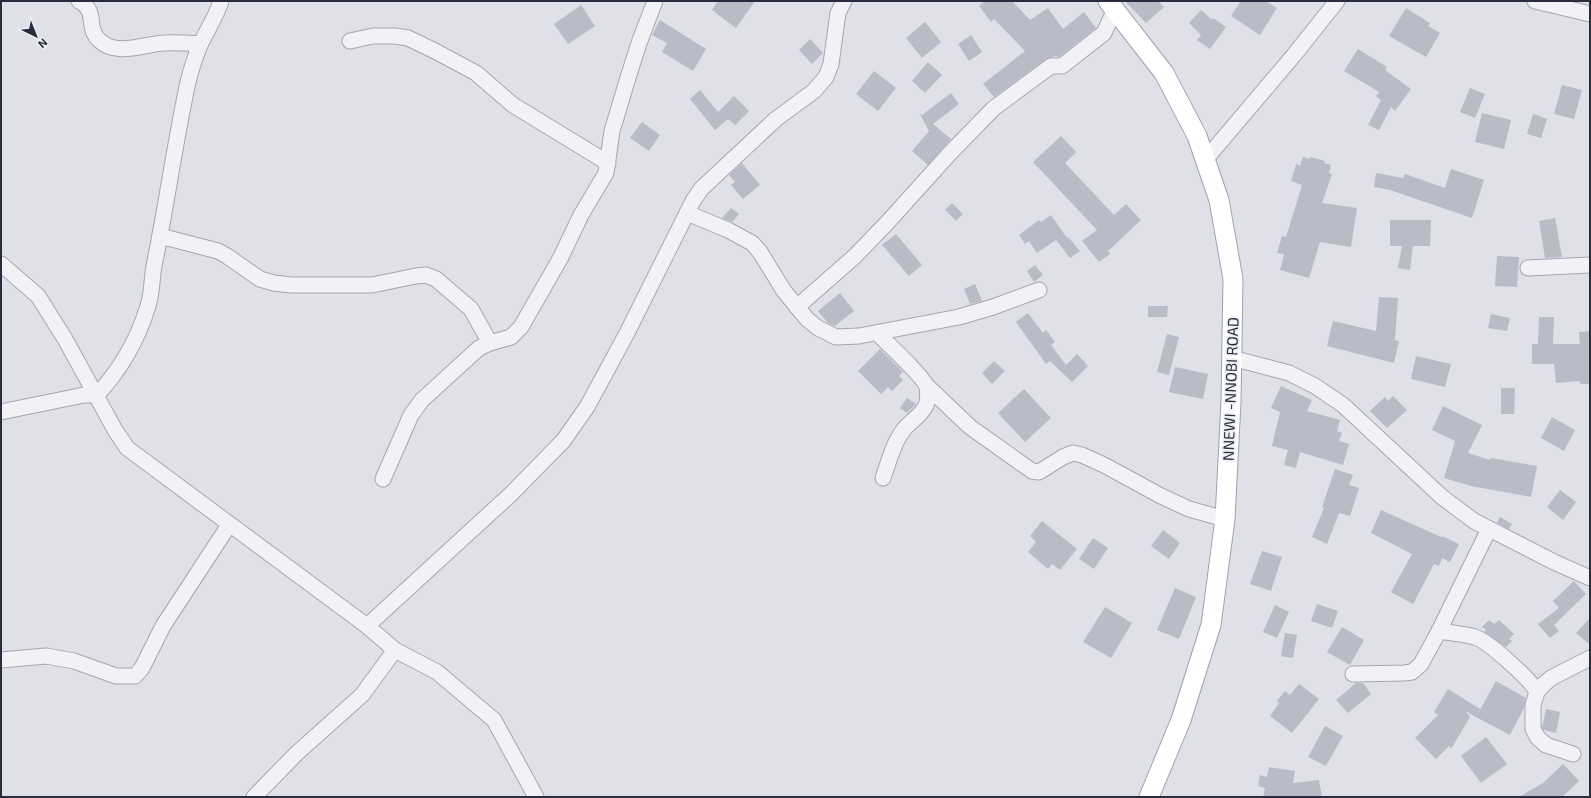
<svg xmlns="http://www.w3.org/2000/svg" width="1591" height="798" font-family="'Exo 2',sans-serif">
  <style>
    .building { fill: #b9bbc7 }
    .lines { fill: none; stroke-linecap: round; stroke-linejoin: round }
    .minor-casing { stroke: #a5a6b2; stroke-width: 17 }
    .major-casing { stroke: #9fa2b3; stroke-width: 21 }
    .minor { stroke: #f2f2f6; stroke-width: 15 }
    .major { stroke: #fff; stroke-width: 19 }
    .labels { text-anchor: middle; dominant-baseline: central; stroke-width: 3.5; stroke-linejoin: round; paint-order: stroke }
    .street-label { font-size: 15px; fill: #292b3e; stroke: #eef0f5 }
  </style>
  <rect width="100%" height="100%" fill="#dfe0e8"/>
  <g class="building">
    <polygon points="718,1 755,1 736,28 712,10"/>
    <polygon points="985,1 1012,1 1030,20 1048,8 1063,29 1084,12 1096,28 1059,57 1056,56 1046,59 994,97 983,84 1025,51 994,19 991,22 979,6"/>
    <polygon points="1125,1 1158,1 1164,7 1146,23"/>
    <polygon points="1241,1 1266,1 1277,8 1260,35 1231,16"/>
    <polygon points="581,5 595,26 568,44 554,24"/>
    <polygon points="1406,8 1430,23 1428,26 1440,33 1426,57 1389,36"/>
    <polygon points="1201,10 1212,20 1213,18 1226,27 1210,49 1197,40 1201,35 1189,23"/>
    <polygon points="660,20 706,49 693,71 662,52 667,43 652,35"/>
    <polygon points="925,22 941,42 922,58 906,38"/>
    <polygon points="971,35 982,52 969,61 958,44"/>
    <polygon points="810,39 823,53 812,64 799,50"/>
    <polygon points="1358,49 1387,67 1385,70 1411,89 1395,111 1391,107 1379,130 1368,125 1381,100 1376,96 1379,92 1344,71"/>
    <polygon points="928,62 942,75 925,93 912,81"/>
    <polygon points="874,71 896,88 878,111 856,94"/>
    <polygon points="1562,85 1582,90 1574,119 1554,114"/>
    <polygon points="1470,88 1485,94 1475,118 1460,112"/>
    <polygon points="700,90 718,112 734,96 749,111 735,125 728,119 715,130 690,99"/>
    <polygon points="951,93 959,104 933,124 951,139 928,165 912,151 929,131 919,112 922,115"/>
    <polygon points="1482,113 1511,120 1504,149 1475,142"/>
    <polygon points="1533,114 1547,119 1541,138 1527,134"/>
    <polygon points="642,122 660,135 649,151 630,138"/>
    <polygon points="1061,136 1076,152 1065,163 1114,215 1126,204 1141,220 1108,251 1110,254 1099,262 1082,241 1097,230 1033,162"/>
    <polygon points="1303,157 1310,159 1310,157 1325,161 1324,163 1331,165 1329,173 1332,174 1322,203 1357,208 1351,247 1320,242 1309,278 1280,270 1284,254 1277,253 1282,236 1286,237 1302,185 1291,181 1296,164 1300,166"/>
    <polygon points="742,163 760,185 743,199 731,185 735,182 729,175"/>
    <polygon points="1451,169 1484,180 1472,218 1390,190 1374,187 1376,173 1403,178 1405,174 1445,188"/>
    <polygon points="952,203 963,214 956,221 945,210"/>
    <polygon points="731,208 739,214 732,222 722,218"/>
    <polygon points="1051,215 1067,238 1068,237 1080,251 1070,258 1056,240 1037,253 1029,241 1025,244 1019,235 1039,220 1041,222"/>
    <polygon points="1555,218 1562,257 1545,258 1539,221"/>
    <polygon points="1390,220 1431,220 1430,246 1413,246 1410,270 1398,268 1402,246 1390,246"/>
    <polygon points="896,234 922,265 909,276 882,245"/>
    <polygon points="1497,256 1519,257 1517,287 1495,286"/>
    <polygon points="1035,265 1043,275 1034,282 1027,271"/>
    <polygon points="975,284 982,301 970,304 964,289"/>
    <polygon points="840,293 854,311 835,326 828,323 818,311"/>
    <polygon points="1379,297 1398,298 1395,340 1399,341 1394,363 1327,346 1333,321 1376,331"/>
    <polygon points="1148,306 1168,306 1167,317 1148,317"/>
    <polygon points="1028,313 1043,333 1046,330 1055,342 1051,345 1066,365 1077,354 1088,366 1072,382 1050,361 1046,364 1016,322"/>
    <polygon points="1491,314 1510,318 1507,331 1488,328"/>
    <polygon points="1539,317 1554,317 1553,344 1580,344 1579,332 1590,331 1590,384 1580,384 1580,381 1556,383 1554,364 1532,364 1532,344 1538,344"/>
    <polygon points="1167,334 1179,337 1169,375 1157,372"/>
    <polygon points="880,349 903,372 899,376 903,380 892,391 888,387 881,394 858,371"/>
    <polygon points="1416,356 1451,364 1445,387 1411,379"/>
    <polygon points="994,361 1005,371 992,384 982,373"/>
    <polygon points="1175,367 1208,374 1203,399 1169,392"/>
    <polygon points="1281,386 1312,400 1307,411 1340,420 1337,431 1342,433 1339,441 1349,444 1343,465 1300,452 1296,468 1284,465 1288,450 1272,446 1280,412 1271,408"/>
    <polygon points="1501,388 1515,388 1514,414 1501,414"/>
    <polygon points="1024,389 1051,418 1025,442 998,413"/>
    <polygon points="1393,396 1407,410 1387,428 1370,411 1385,397 1388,401"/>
    <polygon points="907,398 916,404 907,413 900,408"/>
    <polygon points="1443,406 1482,425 1468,453 1490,460 1491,458 1537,466 1531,497 1471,486 1444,478 1455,441 1432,430"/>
    <polygon points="1552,417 1575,430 1564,451 1541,438"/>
    <polygon points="1335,469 1353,475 1349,485 1359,488 1350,516 1339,513 1327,544 1312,537 1324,508 1322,507"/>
    <polygon points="1560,490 1576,502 1563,520 1547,507"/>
    <polygon points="1381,510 1441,537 1442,536 1459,544 1450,562 1442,558 1439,566 1434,564 1413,604 1391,592 1412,554 1371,533"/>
    <polygon points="1500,517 1512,524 1509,529 1497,523"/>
    <polygon points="1042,521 1077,549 1060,570 1052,564 1048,569 1028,552 1036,542 1030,536"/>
    <polygon points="1163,530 1180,543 1169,559 1151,546"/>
    <polygon points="1093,538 1108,548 1094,569 1079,559"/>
    <polygon points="1262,551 1282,557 1271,591 1250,584"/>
    <polygon points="1574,581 1586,594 1554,625 1559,631 1550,638 1538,624 1559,608 1553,601"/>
    <polygon points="1175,588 1196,597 1179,639 1157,630"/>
    <polygon points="1317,604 1338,611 1332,628 1311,621"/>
    <polygon points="1275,605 1289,612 1277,638 1263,632"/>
    <polygon points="1105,607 1132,623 1111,658 1083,642"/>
    <polygon points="1590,618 1590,645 1576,633"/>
    <polygon points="1489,620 1494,624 1499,620 1514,634 1509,639 1512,641 1506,647 1484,632 1486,630 1482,627"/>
    <polygon points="1342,627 1364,640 1350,665 1327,652"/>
    <polygon points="1285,633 1297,635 1293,658 1281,656"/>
    <polygon points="1496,681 1526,698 1524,708 1510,735 1476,717"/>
    <polygon points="1356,683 1363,683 1371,694 1348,713 1336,700"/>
    <polygon points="1299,684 1319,699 1292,733 1270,716 1279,703 1277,701 1285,691 1290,695"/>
    <polygon points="1448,689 1480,709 1476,717 1466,711 1470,717 1451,749 1449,746 1436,759 1415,738 1438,715 1434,712"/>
    <polygon points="1546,709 1560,712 1556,733 1544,730 1542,728"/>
    <polygon points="1325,726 1343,736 1326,766 1308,757"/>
    <polygon points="1486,737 1507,764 1481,783 1461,756"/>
    <polygon points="1563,764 1579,781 1562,797 1519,797 1543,783"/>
    <polygon points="1269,767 1295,771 1293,783 1319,780 1322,797 1263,797 1265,788 1258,786 1260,775 1267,777"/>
  </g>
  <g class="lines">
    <g class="minor-casing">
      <g id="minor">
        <path d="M79,1c20,11 6,25 20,39 17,17 45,4 65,3 12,-1 24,0 36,1"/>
        <polyline points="1535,1 1590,14"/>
        <polyline points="350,41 373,36 395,36 408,38 435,51 476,73 513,105 608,163"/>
        <polyline points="1205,160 1294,55 1337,1"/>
        <polyline points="687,213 728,230 752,243 760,252 784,291 807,319 818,328 836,337 859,336 959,317 993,307 1039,290"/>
        <polyline points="160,236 218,251 227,256 260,279 274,283 291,285 372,285 416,276 426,275 436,279 471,309 490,343"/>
        <polyline points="1,264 38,296 65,339 115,430 127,448 367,626 395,650 437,672 494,720 536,797"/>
        <polyline points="1528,268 1590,265"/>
        <polyline points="797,307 855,256 886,224 951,152 994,108 1051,66 1062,66 1104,33 1115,9"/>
        <path d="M877,333c10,10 47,44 50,54 1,5 1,14 -1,18 -4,10 -14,15 -21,23 -11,13 -16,33 -22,50"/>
        <polyline points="1232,358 1289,373 1315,386 1343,405 1442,497 1474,521 1554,562 1590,578"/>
        <polyline points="927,386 970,427 1032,471 1039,472 1063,457 1073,453 1082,455 1104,465 1161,496 1189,509 1225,519"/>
        <path d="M1,412l83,-17h13c22,-24 40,-54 50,-86 6,-15 4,-32 8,-48 12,-59 20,-119 33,-179 3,-12 7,-25 12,-37 7,-15 16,-28 21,-44"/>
        <polyline points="383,479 411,415 422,400 479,348 490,343 511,337 521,327 561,257 581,215 606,173 612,131 627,81 639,43 655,1"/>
        <polyline points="367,626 511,494 563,441 587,407 627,333 693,201 701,189 776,119 814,91 826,77 831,64 838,13 844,1"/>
        <path d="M1439,631c12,2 25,3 36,6 13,4 56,43 62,55"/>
        <polyline points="1,660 46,656 74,661 116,676 135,676 142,668 163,626 229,525"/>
        <polyline points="1353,674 1404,673 1412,672 1421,664 1439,631 1489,529"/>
        <polyline points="1573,754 1546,745 1538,738 1533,729 1533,705 1537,692 1544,684 1551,678 1590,658"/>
        <polyline points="254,797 297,753 362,695 395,650"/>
      </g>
    </g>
    <g class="major-casing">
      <polyline id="major" points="1108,1 1164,73 1197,136 1219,200 1233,279 1231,402 1225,519 1211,625 1181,720 1149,797"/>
    </g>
    <use href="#minor" class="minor"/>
    <use href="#major" class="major"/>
  </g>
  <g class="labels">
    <g class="street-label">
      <text transform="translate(1230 389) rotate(-88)">NNEWI -NNOBI ROAD</text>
    </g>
  </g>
  <rect width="1591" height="798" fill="none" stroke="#292b3e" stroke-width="4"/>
  <g transform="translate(36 36) rotate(137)" stroke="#eef0f5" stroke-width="3" paint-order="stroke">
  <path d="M0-3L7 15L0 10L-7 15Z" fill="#292b3e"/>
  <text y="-6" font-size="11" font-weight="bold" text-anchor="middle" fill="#292b3e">N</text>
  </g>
</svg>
